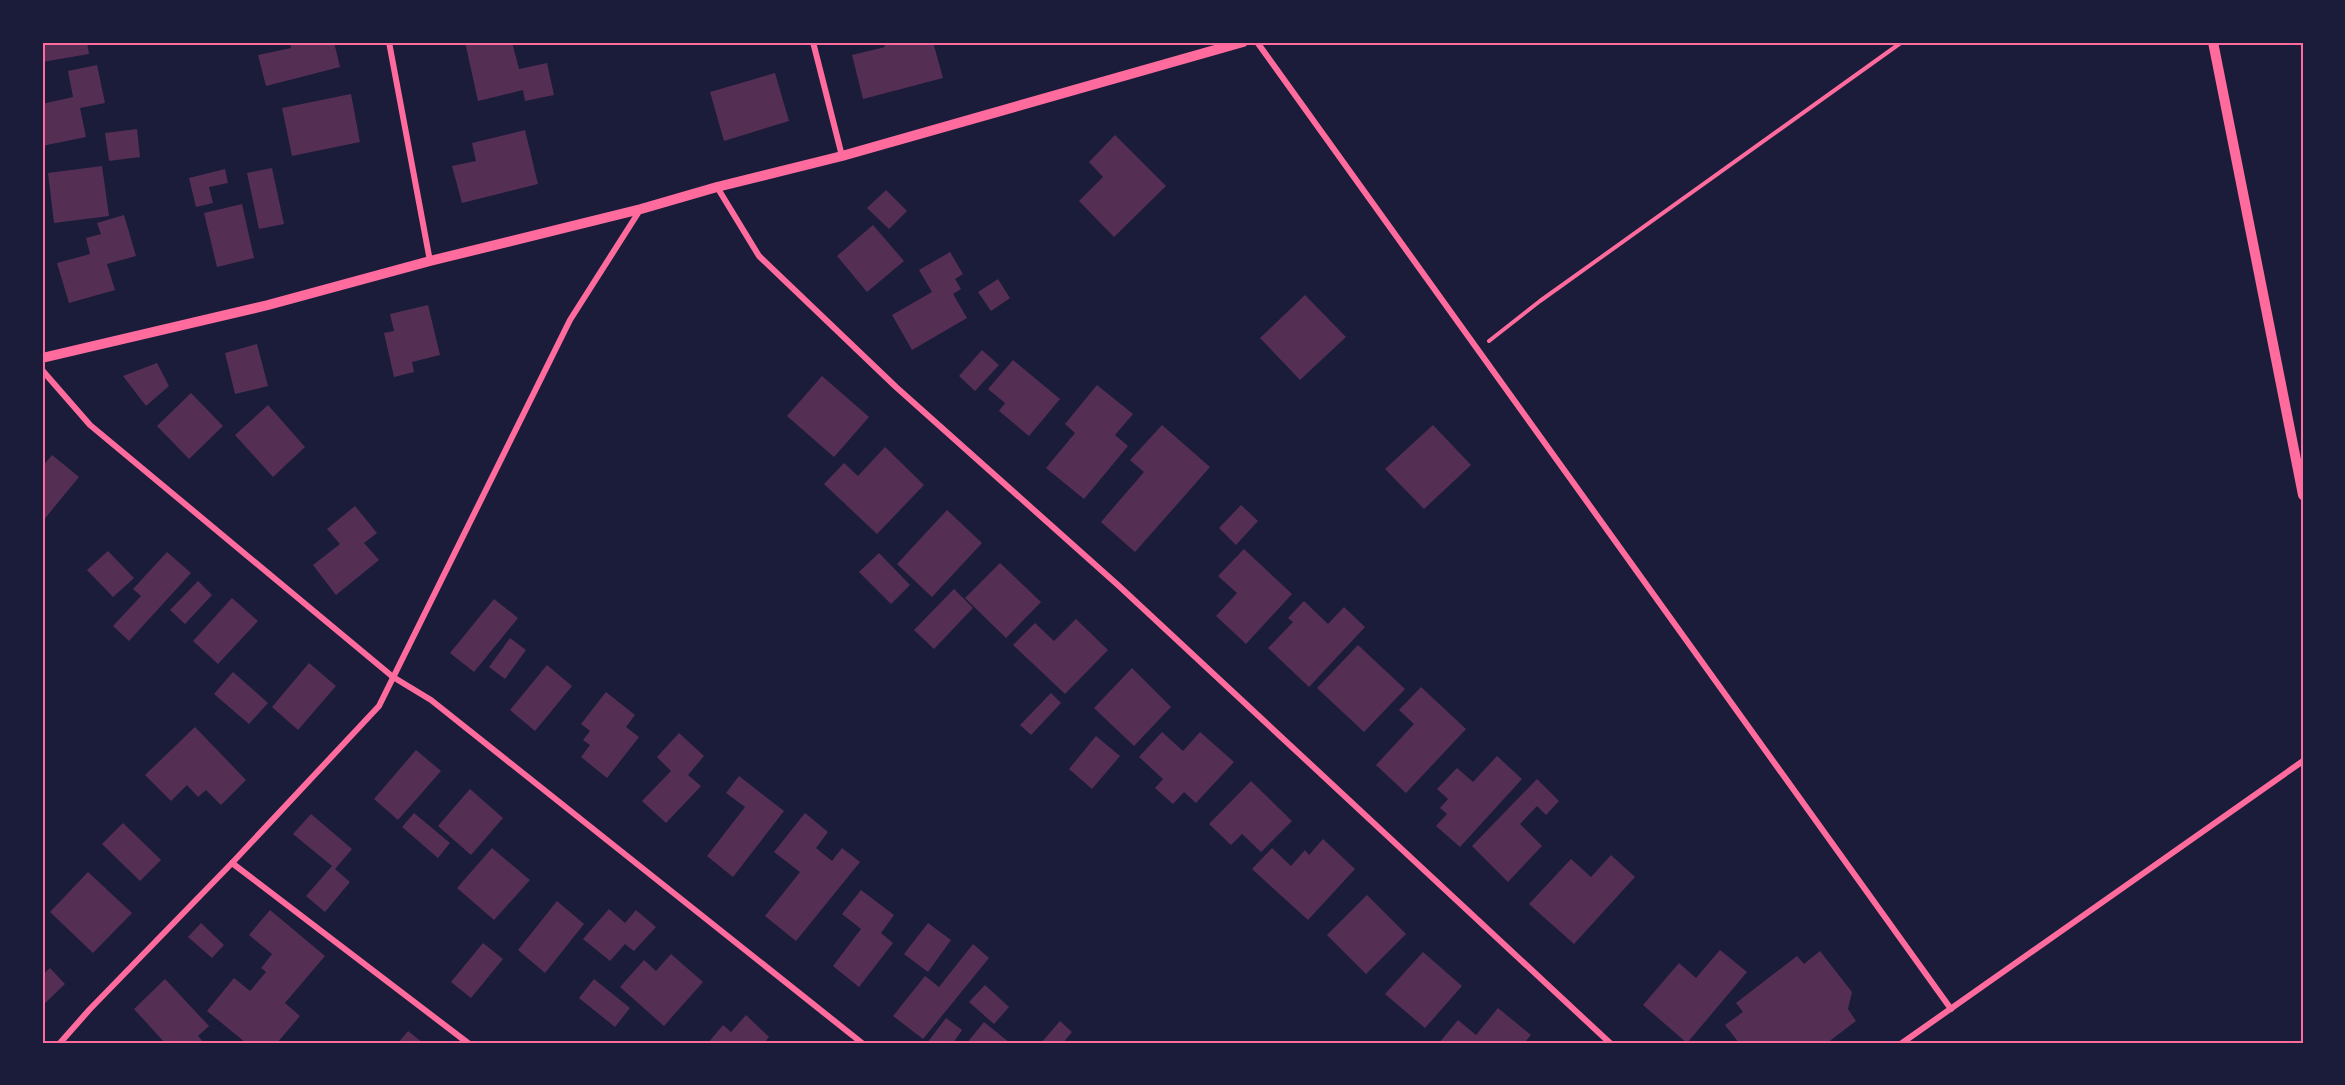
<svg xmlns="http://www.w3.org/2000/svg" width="2345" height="1085" font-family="'Roboto Serif',serif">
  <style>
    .building { fill: #542f53 }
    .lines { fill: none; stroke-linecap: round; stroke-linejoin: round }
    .path { stroke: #ff6b9d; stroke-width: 4 }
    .minor { stroke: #ff6b9d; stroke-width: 6 }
    .tertiary { stroke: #ff6b9d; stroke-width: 10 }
    .neatline { fill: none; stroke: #ff6b9d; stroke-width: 2 }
  </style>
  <rect width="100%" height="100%" fill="#1b1b3a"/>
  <g class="building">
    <polygon points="42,42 87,42 89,54 42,62"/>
    <polygon points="290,42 334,42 340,67 266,86 258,55 291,48"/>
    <polygon points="465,42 512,42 519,69 547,63 554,95 525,101 523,90 478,101"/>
    <polygon points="883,42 933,42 943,78 863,99 852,55 885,47"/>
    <polygon points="97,65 105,103 80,108 86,137 42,146 42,104 73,97 68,71"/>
    <polygon points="775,73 789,121 724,141 710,92"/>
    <polygon points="351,94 360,142 292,156 282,108"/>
    <polygon points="137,129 140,157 109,161 105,133"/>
    <polygon points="525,130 538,184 462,203 452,166 476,161 472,143"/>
    <polygon points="1115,135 1166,186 1114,237 1079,201 1103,177 1089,162"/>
    <polygon points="102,166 109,216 54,223 48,173"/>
    <polygon points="272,168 284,224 259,229 247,173"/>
    <polygon points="225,169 228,183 209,187 213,203 196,207 189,178"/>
    <polygon points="886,190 907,211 889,229 867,208"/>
    <polygon points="242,204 254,258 217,267 204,213"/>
    <polygon points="124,215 136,256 107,264 115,290 69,303 57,263 90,254 86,238 101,234 97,223"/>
    <polygon points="873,225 904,261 867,292 837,256"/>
    <polygon points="950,252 963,274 955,279 961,289 953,294 967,318 912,350 892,315 932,292 919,270"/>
    <polygon points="998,279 1010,298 991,311 978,292"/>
    <polygon points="1305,295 1346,337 1300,380 1260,338"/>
    <polygon points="428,305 440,355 412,362 414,372 394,377 384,333 394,331 390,314"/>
    <polygon points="257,344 268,386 235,394 225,353"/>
    <polygon points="982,350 999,365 975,391 959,376"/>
    <polygon points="1013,360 1060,399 1029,436 999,411 1005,403 988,389"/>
    <polygon points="157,363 169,386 146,406 123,376"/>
    <polygon points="822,376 869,417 834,457 787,416"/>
    <polygon points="1097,385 1133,414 1115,435 1128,446 1084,499 1046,468 1075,433 1065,424"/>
    <polygon points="191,393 223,426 189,459 157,426"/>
    <polygon points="268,405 305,447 273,477 235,435"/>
    <polygon points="1162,425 1210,467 1135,552 1101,522 1144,472 1130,460"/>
    <polygon points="1433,425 1471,465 1424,509 1385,469"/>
    <polygon points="885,447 924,485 877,534 824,484 844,463 858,476"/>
    <polygon points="52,455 79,477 42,522 42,467"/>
    <polygon points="1241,505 1258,521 1236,545 1219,528"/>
    <polygon points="355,506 377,533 364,543 379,560 336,595 313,565 340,544 327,529"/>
    <polygon points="947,510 982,543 932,597 897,564"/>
    <polygon points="1244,549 1292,594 1246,644 1216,616 1237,593 1218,576"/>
    <polygon points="108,551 134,578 113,597 87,570"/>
    <polygon points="167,552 191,573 129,641 113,626 141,596 133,589"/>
    <polygon points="879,553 910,585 891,604 859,572"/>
    <polygon points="1000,563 1041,602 1006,638 965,598"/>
    <polygon points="198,581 212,595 185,624 170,610"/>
    <polygon points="954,589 973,608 934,649 914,630"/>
    <polygon points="232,598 258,621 218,664 193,641"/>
    <polygon points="494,599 518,618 474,672 450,653"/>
    <polygon points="1304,601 1328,624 1344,607 1365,627 1309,687 1268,648 1293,622 1288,618"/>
    <polygon points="1076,619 1108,650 1065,694 1013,645 1035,623 1054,641"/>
    <polygon points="510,638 526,650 505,679 489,667"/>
    <polygon points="1358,645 1405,689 1364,732 1317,688"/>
    <polygon points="309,663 336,686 298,730 272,707"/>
    <polygon points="547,665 572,686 535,731 510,710"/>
    <polygon points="1132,668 1171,707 1134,746 1094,708"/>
    <polygon points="233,672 268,703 249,724 214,694"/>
    <polygon points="1421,687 1466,729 1406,793 1376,765 1414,724 1399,710"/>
    <polygon points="606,692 635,715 626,727 639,737 607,778 581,757 590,745 583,740 590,731 581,724"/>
    <polygon points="1051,693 1061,703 1031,735 1020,725"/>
    <polygon points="195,727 246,780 221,805 206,790 198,797 187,785 171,801 145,775"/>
    <polygon points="1162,732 1183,751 1200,732 1234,762 1196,803 1184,792 1173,804 1155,788 1163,779 1139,757"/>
    <polygon points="679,733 704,756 688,775 701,786 666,823 642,801 671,771 657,757"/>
    <polygon points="1096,736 1120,756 1092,789 1069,769"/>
    <polygon points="416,750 441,771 398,820 374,799"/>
    <polygon points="1497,756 1522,779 1460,847 1436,826 1447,814 1440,808 1448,799 1437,789 1457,768 1473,782"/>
    <polygon points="739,776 784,811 733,877 707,856 745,807 726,793"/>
    <polygon points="1537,779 1559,801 1546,815 1537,806 1520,824 1542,846 1508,882 1472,846"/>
    <polygon points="1251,781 1292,821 1261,852 1242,834 1231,845 1209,824"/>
    <polygon points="470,789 503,818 471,855 438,826"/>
    <polygon points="414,813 450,843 438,858 402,827"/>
    <polygon points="805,813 828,832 816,848 832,861 842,848 860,862 796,941 765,916 800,872 774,852"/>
    <polygon points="311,814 352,849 335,869 350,882 325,912 306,896 332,866 293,834"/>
    <polygon points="123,823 161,860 140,881 102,844"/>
    <polygon points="1323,839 1355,869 1308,920 1252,869 1272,848 1291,866 1305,850 1309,855"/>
    <polygon points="492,848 530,880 494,920 457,888"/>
    <polygon points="1611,855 1635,877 1574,944 1529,904 1571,859 1591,877"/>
    <polygon points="88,872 132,913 93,953 50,912"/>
    <polygon points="861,890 894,915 881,933 893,943 859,987 833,966 861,929 842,914"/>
    <polygon points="1367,895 1406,934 1366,974 1327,935"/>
    <polygon points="557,901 584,924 545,973 518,950"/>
    <polygon points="609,909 625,923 636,910 656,927 634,951 625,944 610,961 583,939"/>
    <polygon points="270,910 325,956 285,1003 300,1016 277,1043 246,1043 207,1011 234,978 250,991 266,972 261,968 272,954 249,935"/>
    <polygon points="201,923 224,945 212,958 188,937"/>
    <polygon points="928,923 951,940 928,972 904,954"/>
    <polygon points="483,943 503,959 471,998 451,982"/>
    <polygon points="973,944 989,958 923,1039 893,1016 925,976 939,987"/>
    <polygon points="1720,950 1747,972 1687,1043 1643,1005 1679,963 1696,978"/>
    <polygon points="1820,951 1852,992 1848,1009 1856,1021 1827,1043 1739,1043 1725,1025 1743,1012 1736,1003 1797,956 1804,964"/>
    <polygon points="1423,952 1462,986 1425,1028 1385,994"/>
    <polygon points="671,954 703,982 664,1026 620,987 644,960 656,971"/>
    <polygon points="50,968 65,984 42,1006 42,975"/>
    <polygon points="165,979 209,1026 198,1036 204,1043 165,1043 134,1009"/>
    <polygon points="594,979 630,1008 615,1027 579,998"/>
    <polygon points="985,985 1009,1007 994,1024 969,1002"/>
    <polygon points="1498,1008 1531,1035 1524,1043 1439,1043 1458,1020 1476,1035"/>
    <polygon points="746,1015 769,1037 764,1043 708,1043 723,1025 731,1032"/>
    <polygon points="946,1018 962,1030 953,1043 927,1043"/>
    <polygon points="1060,1021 1072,1032 1063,1043 1041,1043"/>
    <polygon points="984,1022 1010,1043 967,1043"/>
    <polygon points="408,1031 423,1043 398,1043"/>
  </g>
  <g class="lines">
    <polyline class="path" points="1489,341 1540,301 1902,42"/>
    <g class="minor">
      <polyline points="389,42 430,261"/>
      <polyline points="813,42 842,156"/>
      <polyline points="1257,42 1951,1009"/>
      <polyline points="717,187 759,256 896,387 1119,586 1610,1043"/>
      <polyline points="42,370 90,425 393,677 431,700 862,1043"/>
      <polyline points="232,863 468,1043"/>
      <polyline points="60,1043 90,1009 232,863 379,706 570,320 640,210"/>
      <polyline points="1902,1043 2303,761"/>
    </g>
    <g class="tertiary">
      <polyline points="2213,42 2303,495"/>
      <polyline points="42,358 268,305 430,261 641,209 717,187 842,156 1243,42"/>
    </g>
  </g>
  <rect width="2345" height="1085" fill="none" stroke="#1b1b3a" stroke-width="87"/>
  <rect x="44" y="44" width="2258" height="998" class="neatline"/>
</svg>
